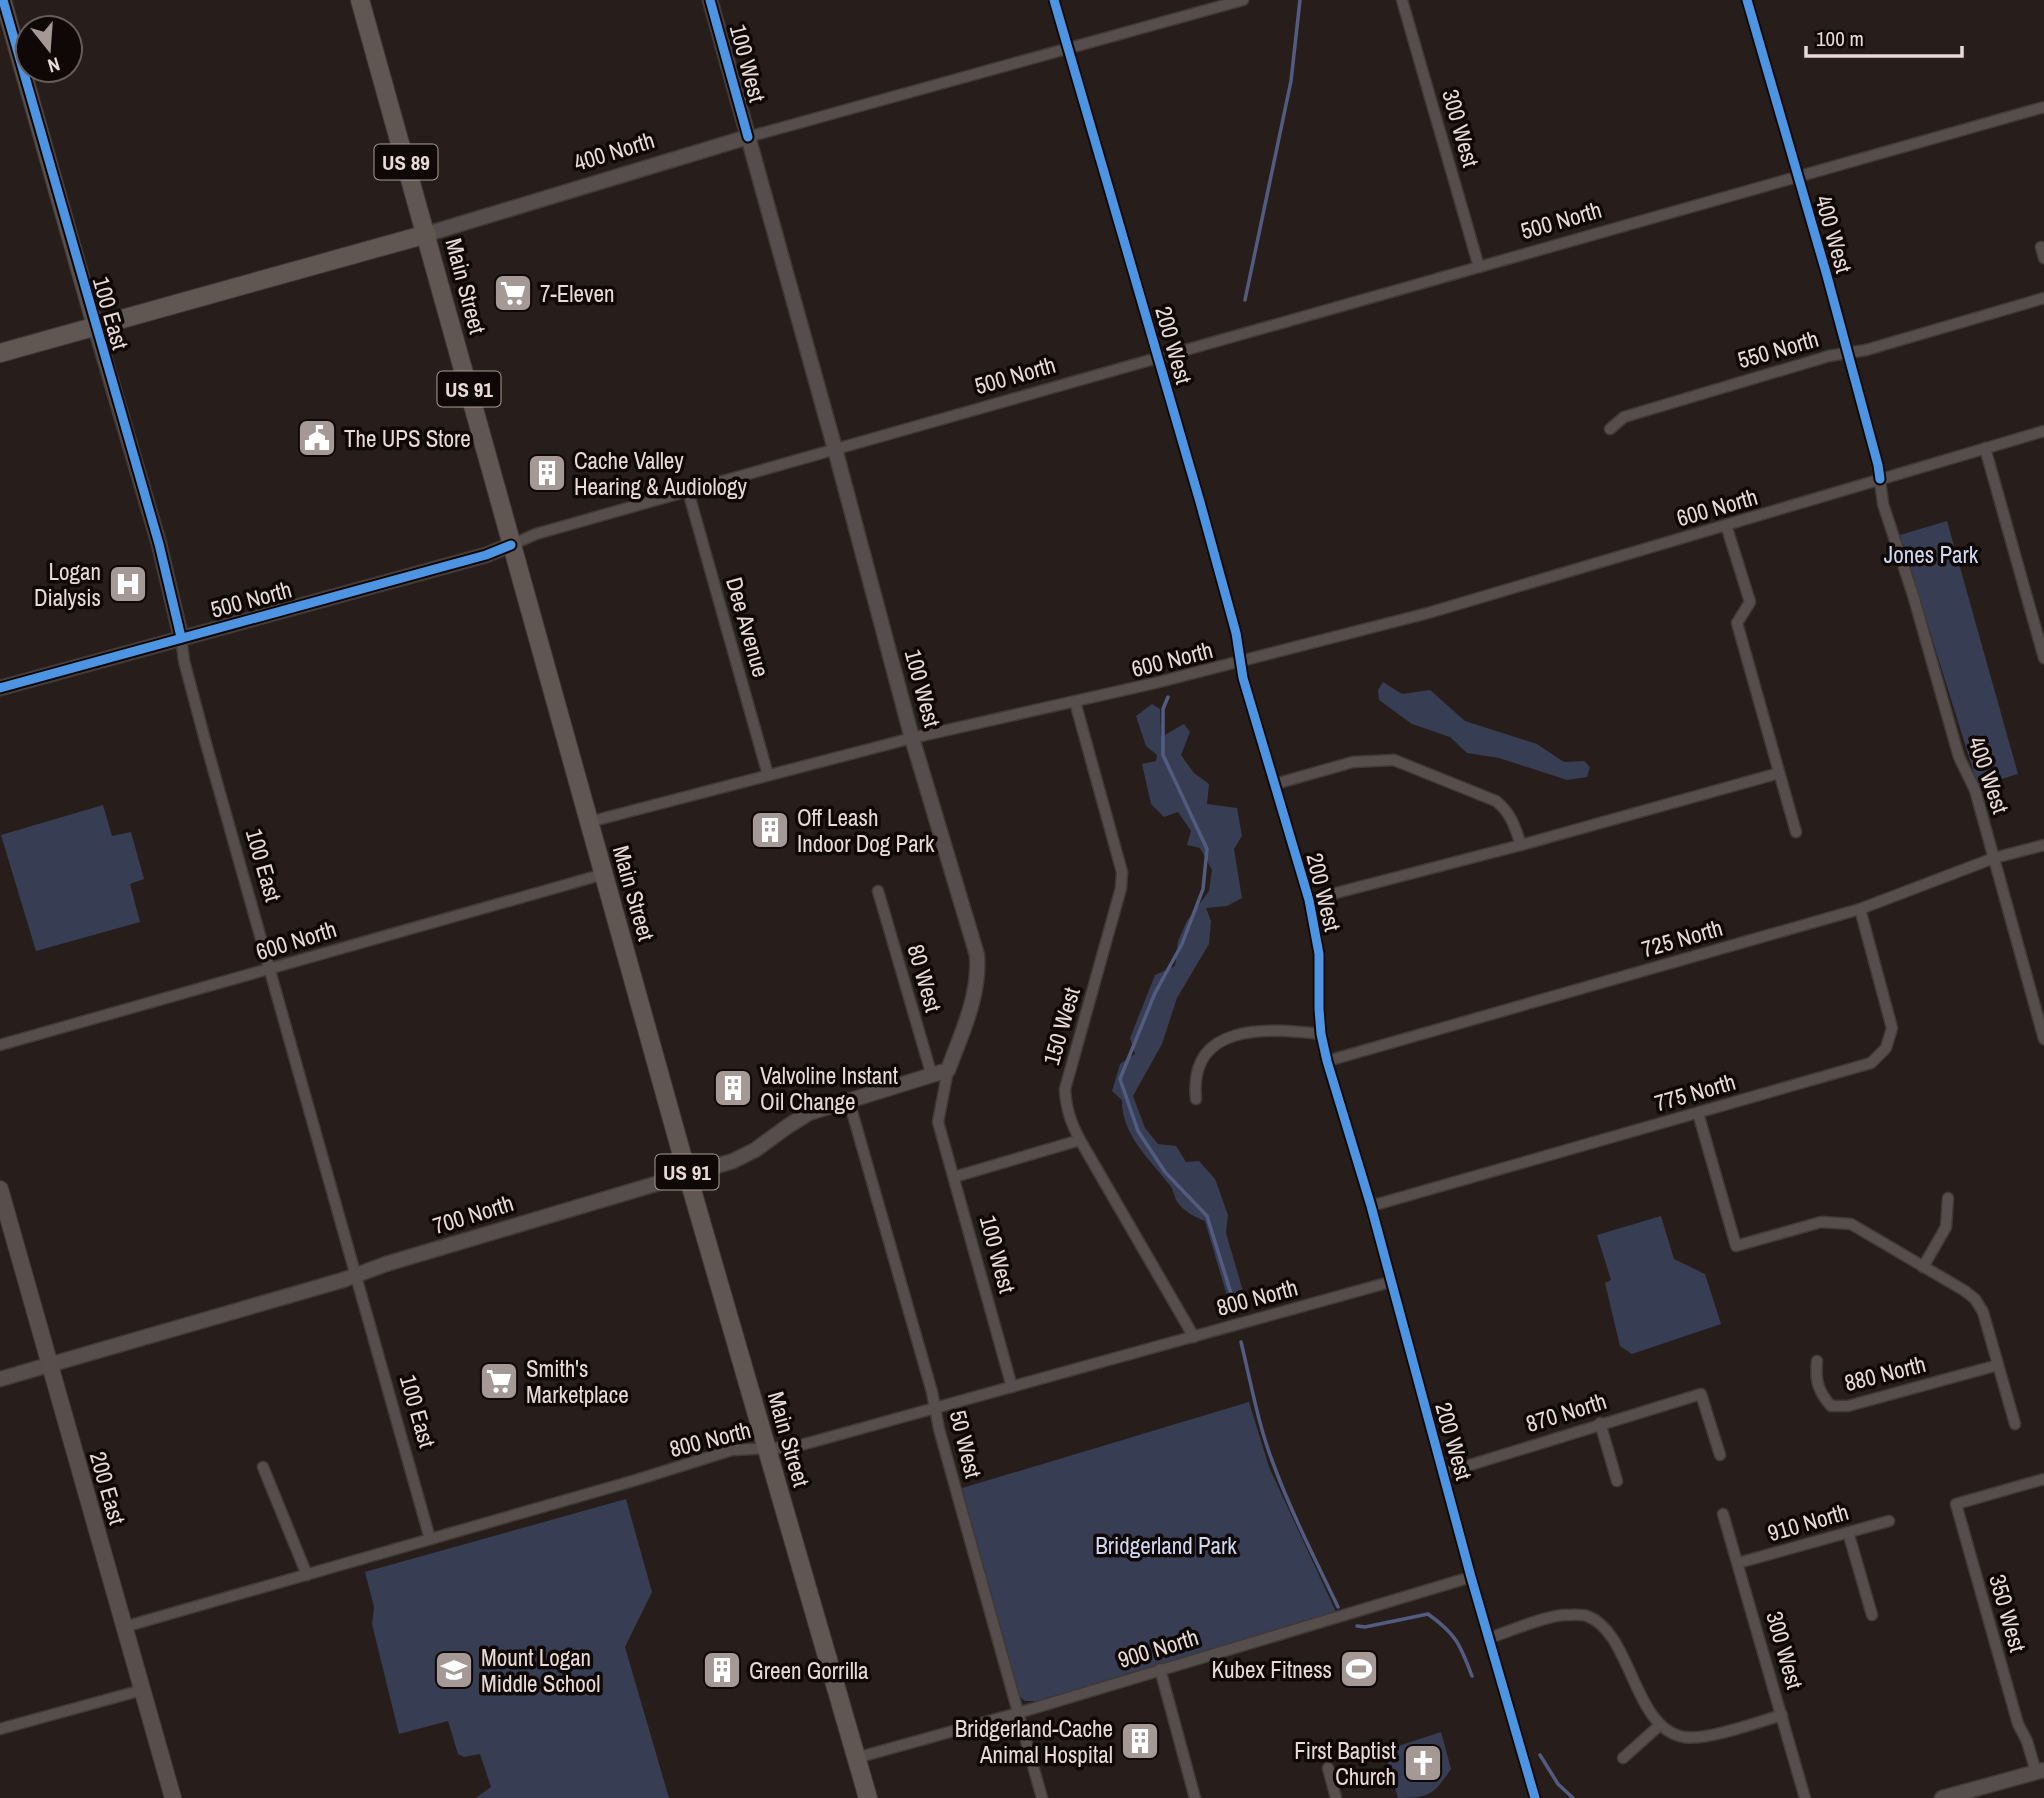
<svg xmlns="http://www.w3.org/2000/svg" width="2044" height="1798" font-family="'Archivo Narrow',sans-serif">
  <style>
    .green { fill: #373d52 }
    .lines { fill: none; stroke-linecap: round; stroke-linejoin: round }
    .stream { stroke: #525c80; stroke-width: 3.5 }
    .minor-casing { stroke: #413936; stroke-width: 13 }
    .tertiary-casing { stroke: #413936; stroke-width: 17 }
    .secondary-casing { stroke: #413936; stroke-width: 18 }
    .primary-casing { stroke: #413936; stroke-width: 20 }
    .minor { stroke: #564e4c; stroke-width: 10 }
    .tertiary { stroke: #564e4c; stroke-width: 14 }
    .secondary { stroke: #584f4c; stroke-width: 16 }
    .primary { stroke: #605652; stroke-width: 18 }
    .cycleway-casing { stroke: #100806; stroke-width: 13 }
    .cycleway { stroke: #4d94e3; stroke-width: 9 }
    .labels { text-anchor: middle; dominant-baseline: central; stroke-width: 7; stroke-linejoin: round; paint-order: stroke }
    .shield { fill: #100806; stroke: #a79c98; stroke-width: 2 }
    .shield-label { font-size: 21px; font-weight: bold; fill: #e8dbd7 }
    .street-label { font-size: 23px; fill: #e8dbd7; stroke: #100806 }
    .poi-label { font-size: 23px; fill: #e8dbd7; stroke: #100806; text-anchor: start }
    .park-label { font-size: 23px; fill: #cfd8f3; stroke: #100806 }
  </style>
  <rect width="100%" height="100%" fill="#271e1b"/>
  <g class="green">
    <polygon points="1947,521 2018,774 1978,786 1900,535"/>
    <polygon points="1383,682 1402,694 1430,690 1465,721 1537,744 1564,762 1584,761 1590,767 1587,777 1567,780 1499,758 1467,753 1450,737 1412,724 1379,700 1378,690"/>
    <path d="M1152,704l8,5 1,28 23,-13 6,8 -9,23 13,18 15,11 -2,20 30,4 5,28 -8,13 8,49 -15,8 -21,2 5,13 -2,23 -32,54 -15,46 -29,52 12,32 13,16 18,2 10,16 13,-1 16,18 13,36 -2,18 19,65 -1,9 -17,-11 -22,-75c-10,-4 -20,-9 -27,-18 -4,-5 -4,-14 -9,-19 -20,-25 -48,-51 -47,-84l-10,-9 8,-27 15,-10 -5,-16 25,-63 20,-9 3,-25 9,-20 22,-30 3,-21 -12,-22 -13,-3 4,-14 -13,-19 -14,5 -13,-13 -9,-40 14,-3 1,-6 -11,-9 -10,-30z"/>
    <polygon points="103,805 112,836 131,832 144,879 130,884 140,922 36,951 1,835"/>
    <polygon points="1661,1216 1674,1259 1705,1274 1721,1324 1632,1354 1620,1346 1605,1283 1611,1280 1597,1235"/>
    <polygon points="1249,1402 1269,1467 1336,1612 1037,1701 1025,1701 1019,1696 959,1489"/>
    <polygon points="626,1499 652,1592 625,1647 669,1798 476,1798 491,1787 480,1754 464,1757 458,1754 448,1721 399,1734 372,1624 374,1607 365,1572"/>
    <path d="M1441,1732l10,37c-17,25 -21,29 -53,29l-10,-35 7,-16z"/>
  </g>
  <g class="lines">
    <g class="stream">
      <polyline points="1245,300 1291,81 1300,0"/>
      <polyline points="1168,697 1163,709 1163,755 1207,849 1203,889 1182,944 1155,993 1120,1079 1138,1131 1165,1172 1207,1216 1233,1300"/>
      <path d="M1241,1342c10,41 17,82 32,121 18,49 42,96 65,144"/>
      <path d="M1357,1626l8,1 63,-13c28,20 32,30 44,62"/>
      <polyline points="1540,1755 1558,1784 1573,1798"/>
    </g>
    <g class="minor-casing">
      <g id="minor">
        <polyline points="1054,0 1200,502 1236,633 1243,678 1309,900 1319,954 1319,1009 1321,1034 1327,1061 1371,1206 1471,1577 1535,1798"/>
        <polyline points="1402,0 1479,267"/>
        <polyline points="1747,0 1827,276 1878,465 1883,504 1913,595 1959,757 1975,790 2044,1039"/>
        <polyline points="748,137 1243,0"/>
        <polyline points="2041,247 2044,258"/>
        <polyline points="1610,429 1624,417 1829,356 1866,350 2044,298"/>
        <polyline points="1985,448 2044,658"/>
        <polyline points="688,491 768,775"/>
        <polyline points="1726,525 1750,602 1737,623 1796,832"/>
        <polyline points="511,545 536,534 2044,107"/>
        <polyline points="181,637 184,661 205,740 430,1539"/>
        <path d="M1075,702l47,170 -1,16 -5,18 -51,183c1,20 6,34 15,51l114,197"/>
        <path d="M1275,784l78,-22 41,-2 102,41c15,12 19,26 25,44"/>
        <polyline points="589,822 912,738 1155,683 1428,613 2044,431"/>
        <polyline points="878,891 932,1076"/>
        <polyline points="1309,900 1521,845 1779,773"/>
        <polyline points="0,1045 604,874"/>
        <polyline points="1327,1061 1860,909 1994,858 2044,845"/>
        <polyline points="948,1070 938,1122 1012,1387"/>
        <path d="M1196,1099c-8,-77 72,-71 125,-65"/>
        <polyline points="849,1101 932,1392 939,1429 1042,1798"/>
        <polyline points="1698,1113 1736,1246 1821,1222 1851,1224 1965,1291 1975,1299 1983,1312 2015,1424"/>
        <polyline points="954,1177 1080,1140"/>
        <polyline points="1371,1206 1871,1063 1886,1048 1892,1028 1860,909"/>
        <polyline points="1923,1267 1946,1227 1948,1198"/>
        <path d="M1817,1361c-2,20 1,30 14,45h17l150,-41"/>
        <polyline points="1600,1423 1617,1481"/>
        <polyline points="263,1467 307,1575"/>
        <polyline points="1444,1473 1701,1394 1720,1455"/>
        <polyline points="1723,1514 1805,1798"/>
        <polyline points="1848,1532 1872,1615"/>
        <polyline points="1738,1563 1889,1521"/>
        <polyline points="124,1627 636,1480 732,1450 794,1447 1390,1282"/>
        <path d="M1489,1638c19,-6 58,-23 76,-23 6,0 16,-1 22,1 45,16 46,113 97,121 22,4 74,-15 98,-22"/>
        <polyline points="1160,1669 1195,1798"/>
        <polyline points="0,1729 142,1690"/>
        <polyline points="856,1758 1018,1713 1471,1577"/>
        <polyline points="1623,1758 1660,1725"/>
        <polyline points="1328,1768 1336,1798"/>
        <polyline points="2036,1772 2027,1741 2018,1724 1956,1504 2044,1479"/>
      </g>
    </g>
    <g class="tertiary-casing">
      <g id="tertiary">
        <polyline points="427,234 748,137"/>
        <polyline points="95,326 159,544 181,637"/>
        <polyline points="0,688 486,555 511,545"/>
        <path d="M0,1379l343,-99 43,-16 347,-103 22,-11 33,-24 21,-13 139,-43c14,-38 32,-74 29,-115l-65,-217 -77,-289 -125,-449"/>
        <polyline points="1942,1798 2044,1770"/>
      </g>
    </g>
    <g class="secondary-casing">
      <g id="secondary">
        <polyline points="3,0 95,326"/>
        <polyline points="0,1189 173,1798"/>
      </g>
    </g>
    <g class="primary-casing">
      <g id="primary">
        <polyline points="360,0 687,1173 868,1798"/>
        <polyline points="0,353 427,234"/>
      </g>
    </g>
    <use href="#minor" class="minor"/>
    <use href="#tertiary" class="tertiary"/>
    <use href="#secondary" class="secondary"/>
    <use href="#primary" class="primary"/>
    <g class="cycleway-casing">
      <g id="cycleway">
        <polyline points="3,0 159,544 181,637"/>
        <polyline points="710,0 748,137"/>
        <polyline points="1054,0 1200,502 1236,633 1243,678 1309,900 1319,954 1319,1009 1321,1034 1327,1061 1371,1206 1471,1577 1535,1798"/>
        <polyline points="1747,0 1827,276 1878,465 1880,479"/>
        <polyline points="0,688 486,555 511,545"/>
      </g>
    </g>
    <use href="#cycleway" class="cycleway"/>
  </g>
  <defs>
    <g id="supermarket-square" transform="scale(2.0125)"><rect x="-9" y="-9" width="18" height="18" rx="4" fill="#a49995" stroke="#100806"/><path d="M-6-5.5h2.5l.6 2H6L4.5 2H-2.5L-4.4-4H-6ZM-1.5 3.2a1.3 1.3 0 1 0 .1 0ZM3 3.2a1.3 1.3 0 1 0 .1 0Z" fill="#fff"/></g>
    <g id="civic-square" transform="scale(2.0125)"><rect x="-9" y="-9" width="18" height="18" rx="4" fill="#a49995" stroke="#100806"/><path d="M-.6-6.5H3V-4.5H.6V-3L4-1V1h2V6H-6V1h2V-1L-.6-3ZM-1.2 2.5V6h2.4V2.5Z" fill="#fff"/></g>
    <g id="building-square" transform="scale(2.0125)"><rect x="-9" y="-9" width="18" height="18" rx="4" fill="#a49995" stroke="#100806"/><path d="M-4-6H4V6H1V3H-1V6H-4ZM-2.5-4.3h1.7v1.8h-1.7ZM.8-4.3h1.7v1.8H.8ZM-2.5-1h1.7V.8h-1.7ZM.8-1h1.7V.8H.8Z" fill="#fff"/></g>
    <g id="hospital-square" transform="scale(2.0125)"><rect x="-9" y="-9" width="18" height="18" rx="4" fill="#a49995" stroke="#100806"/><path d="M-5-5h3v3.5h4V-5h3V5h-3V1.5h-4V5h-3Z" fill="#fff"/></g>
    <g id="stadium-square" transform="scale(2.0125)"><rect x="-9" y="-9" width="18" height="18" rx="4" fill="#a49995" stroke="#100806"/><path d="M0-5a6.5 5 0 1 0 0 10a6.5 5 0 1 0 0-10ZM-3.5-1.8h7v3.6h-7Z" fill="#fff"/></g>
    <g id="school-square" transform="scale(2.0125)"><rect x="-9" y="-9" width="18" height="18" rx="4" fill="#a49995" stroke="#100806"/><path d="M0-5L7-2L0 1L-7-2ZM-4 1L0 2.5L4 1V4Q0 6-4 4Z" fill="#fff"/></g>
    <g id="church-square" transform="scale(2.0125)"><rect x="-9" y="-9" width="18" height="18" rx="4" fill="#a49995" stroke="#100806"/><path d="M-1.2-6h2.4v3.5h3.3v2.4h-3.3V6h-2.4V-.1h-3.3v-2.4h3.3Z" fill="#fff"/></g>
  </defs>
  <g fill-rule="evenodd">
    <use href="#supermarket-square" x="513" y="293"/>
    <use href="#civic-square" x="317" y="438"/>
    <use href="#building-square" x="547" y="473"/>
    <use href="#hospital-square" x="128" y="584"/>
    <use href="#building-square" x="770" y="830"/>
    <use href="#building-square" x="733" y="1088"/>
    <use href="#supermarket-square" x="499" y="1381"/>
    <use href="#stadium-square" x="1359" y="1669"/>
    <use href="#school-square" x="454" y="1670"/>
    <use href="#building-square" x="722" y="1670"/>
    <use href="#building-square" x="1140" y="1741"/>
    <use href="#church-square" x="1423" y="1763"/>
  </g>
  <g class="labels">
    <g class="shield">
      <rect x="374.5" y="144.5" width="63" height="35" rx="5"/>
      <rect x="437.5" y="371.5" width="63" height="35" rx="5"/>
      <rect x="655.5" y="1154.5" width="63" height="35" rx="5"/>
    </g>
    <g class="shield-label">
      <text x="406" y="162">US 89</text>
      <text x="469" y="389">US 91</text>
      <text x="687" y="1172">US 91</text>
    </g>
    <g class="street-label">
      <text transform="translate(748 63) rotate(75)">100 West</text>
      <text transform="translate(1461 128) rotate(74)">300 West</text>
      <text transform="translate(614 151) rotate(-17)">400 North</text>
      <text transform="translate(1561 220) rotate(-16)">500 North</text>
      <text transform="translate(1834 234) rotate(74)">400 West</text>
      <text transform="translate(466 286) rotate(75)">Main Street</text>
      <text transform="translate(111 313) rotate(74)">100 East</text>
      <text transform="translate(1174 345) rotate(74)">200 West</text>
      <text transform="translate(1778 349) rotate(-16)">550 North</text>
      <text transform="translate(1015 375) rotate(-16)">500 North</text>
      <text transform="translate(1717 507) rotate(-16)">600 North</text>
      <text transform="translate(251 599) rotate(-15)">500 North</text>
      <text transform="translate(748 627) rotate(74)">Dee Avenue</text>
      <text transform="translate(1172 659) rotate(-14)">600 North</text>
      <text transform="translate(923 688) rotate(75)">100 West</text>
      <text transform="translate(1989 775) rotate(71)">400 West</text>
      <text transform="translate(264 865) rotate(74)">100 East</text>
      <text transform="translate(1324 892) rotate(76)">200 West</text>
      <text transform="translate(634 893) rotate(74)">Main Street</text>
      <text transform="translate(1682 938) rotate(-16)">725 North</text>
      <text transform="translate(296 940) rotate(-17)">600 North</text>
      <text transform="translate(925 978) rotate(74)">80 West</text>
      <text transform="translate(1061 1026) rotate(-74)">150 West</text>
      <text transform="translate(1695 1092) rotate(-16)">775 North</text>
      <text transform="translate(473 1214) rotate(-17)">700 North</text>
      <text transform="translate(998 1254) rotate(75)">100 West</text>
      <text transform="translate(1257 1297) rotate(-15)">800 North</text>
      <text transform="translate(1885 1373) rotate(-14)">880 North</text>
      <text transform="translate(418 1411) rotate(74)">100 East</text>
      <text transform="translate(1566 1412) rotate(-17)">870 North</text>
      <text transform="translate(710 1439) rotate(-14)">800 North</text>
      <text transform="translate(789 1439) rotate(74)">Main Street</text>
      <text transform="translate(1454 1441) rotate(74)">200 West</text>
      <text transform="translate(966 1444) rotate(76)">50 West</text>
      <text transform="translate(108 1488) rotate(74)">200 East</text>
      <text transform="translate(1808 1522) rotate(-16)">910 North</text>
      <text transform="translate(2008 1613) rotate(74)">350 West</text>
      <text transform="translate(1158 1648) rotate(-17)">900 North</text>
      <text transform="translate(1785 1650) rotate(74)">300 West</text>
    </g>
    <g class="poi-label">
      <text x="540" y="293">7-Eleven</text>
      <text x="344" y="438">The UPS Store</text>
      <text x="574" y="460">Cache Valley<tspan x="574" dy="26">Hearing &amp; Audiology</tspan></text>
      <text x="101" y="571" text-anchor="end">Logan<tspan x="101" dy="26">Dialysis</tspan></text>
      <text x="797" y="817">Off Leash<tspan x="797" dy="26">Indoor Dog Park</tspan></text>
      <text x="760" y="1075">Valvoline Instant<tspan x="760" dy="26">Oil Change</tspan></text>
      <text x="526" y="1368">Smith's<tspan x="526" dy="26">Marketplace</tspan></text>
      <text x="481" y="1657">Mount Logan<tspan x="481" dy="26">Middle School</tspan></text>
      <text x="1332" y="1669" text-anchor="end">Kubex Fitness</text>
      <text x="749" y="1670">Green Gorrilla</text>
      <text x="1113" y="1728" text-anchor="end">Bridgerland-Cache<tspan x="1113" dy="26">Animal Hospital</tspan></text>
      <text x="1396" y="1750" text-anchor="end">First Baptist<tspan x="1396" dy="26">Church</tspan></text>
    </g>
    <g class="park-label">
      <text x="1931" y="554">Jones Park</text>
      <text x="1166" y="1545">Bridgerland Park</text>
    </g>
  </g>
  <g transform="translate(49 49) rotate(163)"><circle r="33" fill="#100806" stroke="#665c5a" stroke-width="2"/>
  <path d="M0-5L12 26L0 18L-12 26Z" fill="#a49995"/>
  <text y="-10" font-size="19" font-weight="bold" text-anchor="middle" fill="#e8dbd7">N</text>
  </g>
  <path d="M1806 46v10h156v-10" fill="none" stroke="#e8dbd7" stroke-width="3.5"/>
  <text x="1816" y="46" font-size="21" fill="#e8dbd7" stroke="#100806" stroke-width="5" paint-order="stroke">100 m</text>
</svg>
